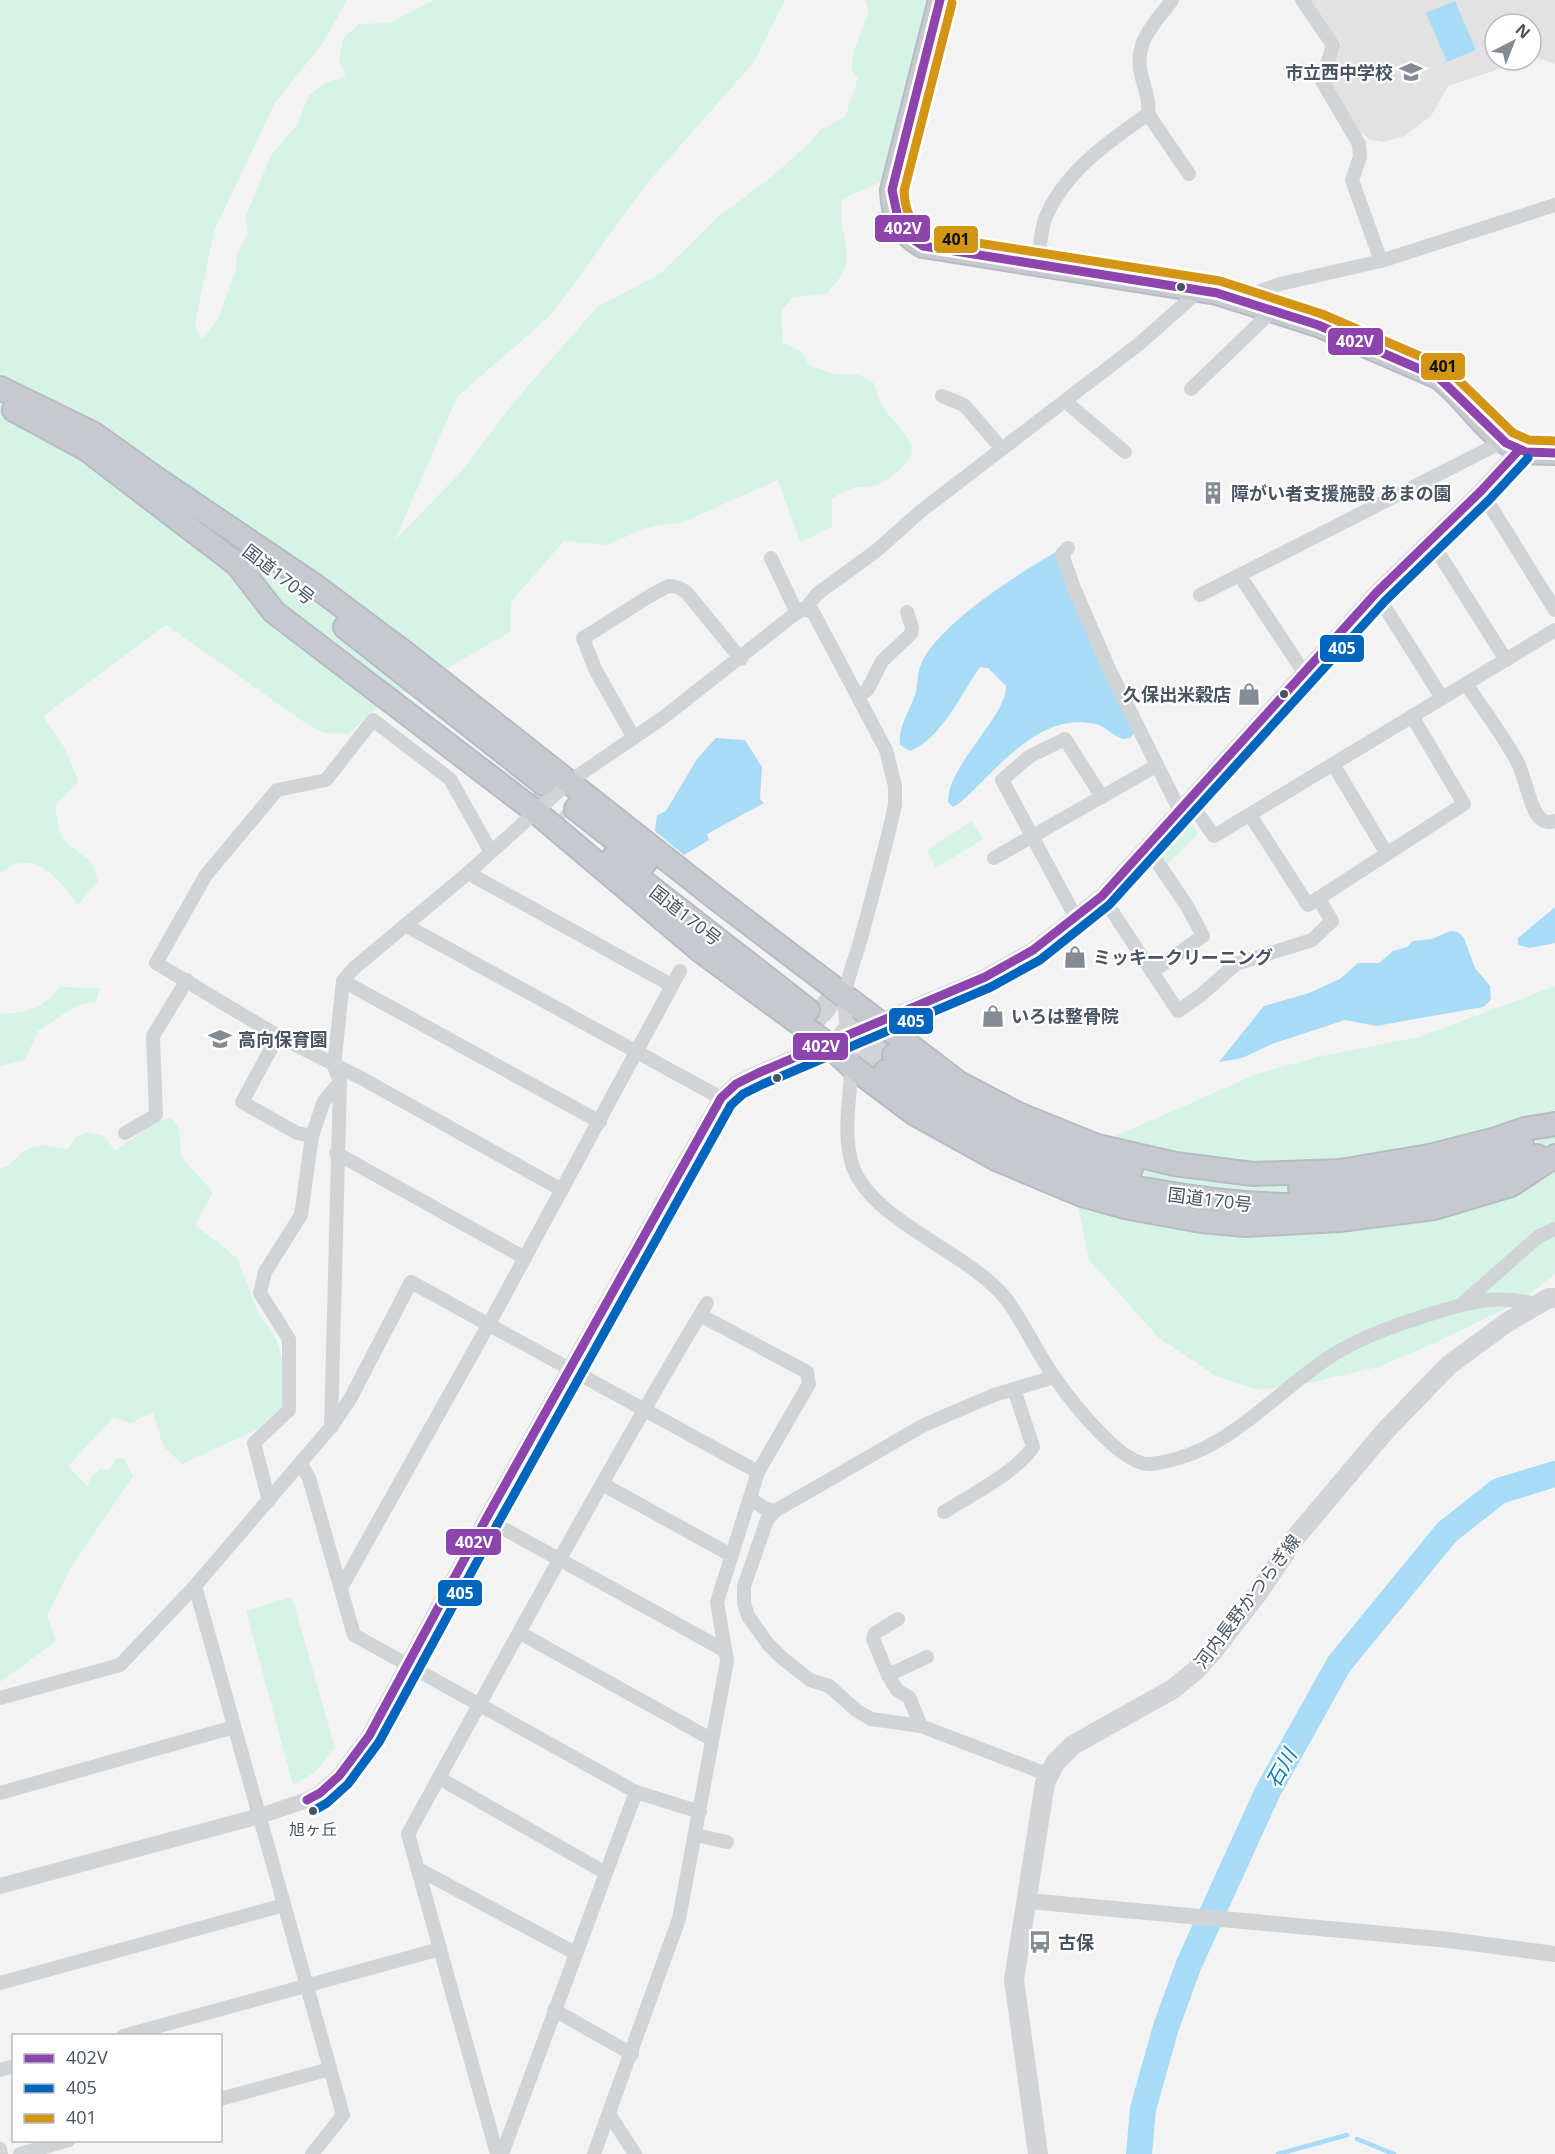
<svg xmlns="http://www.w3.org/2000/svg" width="1555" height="2154" font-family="'Open Sans','Noto Sans JP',sans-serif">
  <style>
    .education { fill: #e2e2e3 }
    .green { fill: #d6f4e5 }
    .water { fill: #a8dbf6 }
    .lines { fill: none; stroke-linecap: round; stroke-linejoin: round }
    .stream { stroke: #a8dbf6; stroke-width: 4.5 }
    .river { stroke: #a8dbf6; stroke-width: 26 }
    .trunk-tunnel { stroke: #d2d3d6; stroke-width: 22; stroke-dasharray: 22 11; stroke-linecap: butt }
    .trunk-casing { stroke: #b7bbc4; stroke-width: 26 }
    .minor { stroke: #d1d4d7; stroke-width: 14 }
    .tertiary { stroke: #d1d4d7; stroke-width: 16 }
    .secondary { stroke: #d2d4d8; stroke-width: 20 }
    .trunk { stroke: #c6cad0; stroke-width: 22 }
    .bus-1-casing { stroke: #fff; stroke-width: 14 }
    .bus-2-casing { stroke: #fff; stroke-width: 14 }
    .bus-3-casing { stroke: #fff; stroke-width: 14 }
    .bus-1 { stroke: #8e44ad; stroke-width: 9 }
    .bus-2 { stroke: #0065bd; stroke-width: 9 }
    .bus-3 { stroke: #d49514; stroke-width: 9 }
    .bus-dot { fill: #485363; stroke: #fff; stroke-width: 2 }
    .labels { text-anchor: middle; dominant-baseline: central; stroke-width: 4.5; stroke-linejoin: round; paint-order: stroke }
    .bus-label { font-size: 16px; fill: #485363; stroke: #fff }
    .poi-label { font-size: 18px; font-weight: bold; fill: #485363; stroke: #fff; text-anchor: start }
    .street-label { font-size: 18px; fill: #485363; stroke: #fff }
    .water-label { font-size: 20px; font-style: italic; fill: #0179b4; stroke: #fff }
    .line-badge { stroke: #fff; stroke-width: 2 }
    .badge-label { font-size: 16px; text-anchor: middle; font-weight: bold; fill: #fff }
    .pale-badge-label { font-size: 16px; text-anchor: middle; font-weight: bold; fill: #111 }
  </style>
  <rect width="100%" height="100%" fill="#f4f3f3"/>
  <polygon class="education" points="1306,0 1555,0 1555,64 1536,57 1531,59 1531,24 1495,24 1495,60 1527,60 1448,86 1431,116 1404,136 1383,142 1371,140 1353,127 1329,80 1341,43"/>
  <g class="green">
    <path d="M0,0h347l-24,43 -48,60 -61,128 -19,93 6,16 17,-21 18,-50 1,-16 11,-19 -3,-16 26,-63 26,-30 12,-30 18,-13 19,-6 -7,-15 4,-23 16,-14 30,-1 45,-23h351l-31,62 -110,125 -91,126 -96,84 -62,143 67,-69 53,-70 82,-94 63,-33 58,-57 52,-39 41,-36 9,-12 25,-13 13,-39 -7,-9 3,-19 15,-38 -4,-12h68l-50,181 -41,18c-6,41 23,57 -15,94l-34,4 -12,14 2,32 18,8 8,14 25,9 25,1 15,8c2,6 3,13 6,18 21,39 60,45 0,83 -7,4 -16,2 -23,3 -10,2 -17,7 -25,12v28l-32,15 -22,-62 -97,43 -29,3 -46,19 -42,-4 -53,61 -1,30 -139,80 -22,22 -25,-1 -20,-11 -138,-97 -123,91 21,31 15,35 -24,23 6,33 30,24 7,19 -20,24c-21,-27 -43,-59 -78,-32z"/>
    <polygon points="1188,817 1198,834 1164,867 1154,853"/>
    <polygon points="972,821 983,839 936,868 927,850"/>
    <polygon points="1555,986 1555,1274 1519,1302 1439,1341 1378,1367 1300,1385 1258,1390 1216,1376 1159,1338 1089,1260 1073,1182 1081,1151 1257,1074 1317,1057 1419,1037"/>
    <path d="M60,987l40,1 -4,14 -20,4 -38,25 -13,29 -25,6v-52c29,-2 41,-4 60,-27z"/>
    <path d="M171,1118l8,10 2,29 32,35 -18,33 42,33 21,54 19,29 8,28 -1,36 -26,24 -76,35 -19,-18 -10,-34 -22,11 -18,-5 -45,48 19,20 4,-9 9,-8 10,1 5,-11 9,-1 9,18 -63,93 -23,47 9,25 -56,41v-514c13,-1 17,-15 28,-19 14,-6 26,-2 40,0l8,-12 11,-5 17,4 11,15 40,-29z"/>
    <polygon points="292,1597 335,1748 315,1772 293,1785 246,1611"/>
  </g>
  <g class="water">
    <polygon points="1455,1 1476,50 1447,62 1426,13"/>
    <path d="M1056,552l79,181 -5,5 -7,1c-11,-3 -17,-13 -28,-15 -56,-13 -97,45 -134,78l-8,5 -5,-5c0,-38 58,-84 58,-116l-18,-18 -8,-1c-18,26 -40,73 -70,84l-10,-6c-2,-18 8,-31 14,-47 5,-12 2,-25 8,-36 18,-39 97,-89 134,-110z"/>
    <polygon points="716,738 745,740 762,767 760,799 764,803 707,834 709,840 684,855 655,831 657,815 666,811 697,759"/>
    <polygon points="1555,907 1555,943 1530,948 1518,945 1518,938"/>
    <polygon points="1450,931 1458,932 1464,938 1475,968 1490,986 1491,1000 1483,1007 1376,1026 1345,1020 1272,1044 1242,1058 1219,1062 1264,1006 1309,993 1340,979 1358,963 1379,963 1393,951 1407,947 1413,941 1432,939"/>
  </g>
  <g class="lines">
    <g class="stream">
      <polyline points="1357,2139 1394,2154"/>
      <polyline points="1278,2154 1347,2135"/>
    </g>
    <polyline class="river" points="1139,2154 1143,2109 1166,2027 1189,1964 1268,1791 1339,1664 1447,1532 1499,1491 1555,1474"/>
    <g class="trunk-tunnel">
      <polyline points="532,795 564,820"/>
      <polyline points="818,999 894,1055"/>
      <polyline points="808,1010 886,1071"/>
    </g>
    <g class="trunk-casing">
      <g id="trunk">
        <path d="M940,0l-48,190c1,27 7,43 31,56l294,47 101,32 120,52c28,20 47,58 80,72 10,5 26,3 37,4"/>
        <polyline points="0,388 94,434 174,491"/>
        <polyline points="14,410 86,449 247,572"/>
        <polyline points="163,483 314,585 409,656 717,899 959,1083 1018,1114 1097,1146 1175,1164 1253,1174 1340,1171 1429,1156 1496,1139 1525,1129 1555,1124"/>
        <polyline points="236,563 274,612 536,812 702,952 826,1043 851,1066 915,1114 996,1159 1082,1195 1125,1207 1201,1221 1246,1225 1339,1220 1434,1208 1511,1185 1555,1156"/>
        <polyline points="345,627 544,784"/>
        <polyline points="576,809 645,863"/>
        <polyline points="613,858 808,1010"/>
        <path d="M894,1055c19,14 37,30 56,42 56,34 117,59 181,72"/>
        <path d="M886,1071c62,43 129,86 203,108 21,7 45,8 66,12 136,25 254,19 382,-35"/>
        <path d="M1300,1188c76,-2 152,-13 222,-43"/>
      </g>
    </g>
    <g class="minor">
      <polyline points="1302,0 1333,45 1322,81 1359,144 1360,157 1352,180 1381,261"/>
      <polyline points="1148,114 1189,174"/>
      <path d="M1038,265c2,-15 2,-32 7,-46 18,-46 64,-78 103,-105 2,-13 -3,-24 -6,-36 -10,-35 11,-52 30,-78"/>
      <polyline points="1238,299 1280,284 1381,261 1555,205"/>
      <polyline points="1191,389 1272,311"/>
      <polyline points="942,396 964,405 1002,449"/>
      <polyline points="1066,402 1125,452"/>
      <polyline points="1481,491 1555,610"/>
      <polyline points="1431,541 1506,660"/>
      <polyline points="1068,548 1062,554 1074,588 1110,671 1180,811"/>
      <polyline points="771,558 797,613"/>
      <polyline points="1240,576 1305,674"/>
      <polyline points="1376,593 1442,698"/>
      <polyline points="1200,595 1504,441"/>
      <polyline points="806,608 817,594 876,551 921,511 1139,344 1200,290"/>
      <path d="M1466,684c17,25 36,50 51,77 8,16 11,38 19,52 5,8 11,11 19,8"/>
      <polyline points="858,697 868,689 882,661 911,634 912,627 907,612"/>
      <path d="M634,738l-39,-69 -12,-31c15,-8 77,-51 87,-52 7,0 12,3 17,7l54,66"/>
      <polyline points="1333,764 1387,854"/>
      <polyline points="1189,801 1214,836 1555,630"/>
      <polyline points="1250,815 1308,905 1464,804 1412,716"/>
      <polyline points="1147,847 1187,906 1203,936 1152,972"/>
      <polyline points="491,852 450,779 373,720 326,780 277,790 206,875 156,963 278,1036 363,1079 562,1190"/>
      <polyline points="994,858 1156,766"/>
      <polyline points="468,873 671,985"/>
      <polyline points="1102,896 1178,1011 1201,995 1236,964 1312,940 1332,921 1318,898"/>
      <polyline points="1076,918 1002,780 1030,756 1065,739 1102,797"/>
      <polyline points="405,925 721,1098"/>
      <polyline points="343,981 600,1122"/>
      <polyline points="278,1036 242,1102 297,1133 312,1136 324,1101 340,1082"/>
      <polyline points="125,1133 156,1115 153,1036 187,980"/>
      <polyline points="336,1153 525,1258"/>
      <polyline points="1462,1304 1539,1236 1555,1229"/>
      <polyline points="331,1427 350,1399 411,1282 758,1472"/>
      <polyline points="301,1464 309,1478 354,1635 636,1792 700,1812"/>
      <polyline points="604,1485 731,1555"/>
      <polyline points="751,1499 764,1508 775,1511 924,1425 994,1395 1054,1377"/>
      <polyline points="269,1501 254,1443 289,1410 289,1339 260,1293 265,1272 301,1215 312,1136"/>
      <polyline points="775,1511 767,1520 744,1586 744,1603 748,1616 768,1644 782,1658 810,1680 829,1686 856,1710 871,1719 921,1726 1049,1775"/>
      <path d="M944,1512c27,-17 71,-39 89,-65l-19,-58"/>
      <polyline points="486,1519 724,1650"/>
      <polyline points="195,1586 343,2115 312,2154"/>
      <polyline points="342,1586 489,1324 680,971"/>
      <polyline points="898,1619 875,1633 873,1639 888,1675 897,1690 909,1697 921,1726"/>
      <polyline points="520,1633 711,1739"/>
      <polyline points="888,1675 927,1657"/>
      <path d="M0,1698l120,-33 75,-79 136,-159 9,-345 -6,-16 9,-85 11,-13 114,-95 102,-92 94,-64 137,-108 12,3 73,138 9,36v19l-5,22c-10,40 -20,79 -31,118 -5,16 -13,36 -14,53 -2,24 7,48 6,72 -1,32 -9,65 2,97 20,55 118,86 154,133 18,25 30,53 48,78 16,23 67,89 96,86 80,-10 121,-72 185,-111 32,-19 66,-30 101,-41 37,-11 63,-18 101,-7"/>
      <polyline points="439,1778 604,1872"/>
      <polyline points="0,1793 234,1727"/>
      <polyline points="696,1835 727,1842"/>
      <polyline points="418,1869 575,1953"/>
      <polyline points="0,1983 284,1905"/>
      <polyline points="554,2010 632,2054"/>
      <polyline points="123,2036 440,1949"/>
      <polyline points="0,2070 14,2066"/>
      <polyline points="220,2099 330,2069"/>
      <polyline points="609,2114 635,2154"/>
      <polyline points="0,2149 1,2154"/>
      <polyline points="20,2154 69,2140"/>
      <path d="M497,2154l-89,-320c98,-178 195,-357 299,-531"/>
      <polyline points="502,2154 636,1792"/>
      <polyline points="594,2154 679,1919 727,1661 717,1602 758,1472 809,1384 807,1372 700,1315"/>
    </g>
    <g class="tertiary">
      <polyline points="0,1886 260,1816 307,1800 320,1793 339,1776 369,1736 486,1519 721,1098 736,1084 758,1073 985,977 1033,950 1102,896 1376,593 1481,491 1519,450"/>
      <polyline points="1028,1901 1449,1940 1555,1954"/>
    </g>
    <polyline class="secondary" points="1038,2154 1014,1980 1045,1783 1055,1763 1073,1745 1173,1689 1195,1671 1214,1650 1258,1593 1295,1538 1386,1430 1449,1365 1506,1323 1549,1298 1555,1298"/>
    <use href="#trunk" class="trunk"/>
    <g class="bus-1-casing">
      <g id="bus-1">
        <polyline points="940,0 892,190 899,223 908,236 923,246 1217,293 1318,325 1438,377 1506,443 1526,452 1555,453"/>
        <polyline points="307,1800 320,1793 339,1776 369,1736 486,1519 721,1098 736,1084 758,1073 985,977 1033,950 1102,896 1376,593 1481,491 1519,450"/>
      </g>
    </g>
    <g class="bus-2-casing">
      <polyline id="bus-2" points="313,1811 327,1803 348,1784 379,1742 497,1525 731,1105 743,1094 763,1084 991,987 1040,960 1109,905 1385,601 1489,500 1528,458"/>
    </g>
    <g class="bus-3-casing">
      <path id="bus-3" d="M952,3l-48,188c1,19 6,33 23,44l293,46 102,33 123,53 68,66 16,7 26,1"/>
    </g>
    <use href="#bus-1" class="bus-1"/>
    <use href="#bus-2" class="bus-2"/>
    <use href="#bus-3" class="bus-3"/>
  </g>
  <defs>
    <g id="school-bare" transform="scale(1.8)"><path d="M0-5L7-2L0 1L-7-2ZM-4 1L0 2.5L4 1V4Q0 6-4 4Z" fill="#848b95" stroke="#fff" stroke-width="2.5" paint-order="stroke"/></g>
    <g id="building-bare" transform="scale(1.8)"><path d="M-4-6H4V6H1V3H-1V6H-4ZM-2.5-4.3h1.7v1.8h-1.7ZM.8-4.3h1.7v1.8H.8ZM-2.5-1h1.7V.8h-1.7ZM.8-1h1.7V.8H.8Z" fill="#848b95" stroke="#fff" stroke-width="2.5" paint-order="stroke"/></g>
    <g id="shop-bare" transform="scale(1.8)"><path d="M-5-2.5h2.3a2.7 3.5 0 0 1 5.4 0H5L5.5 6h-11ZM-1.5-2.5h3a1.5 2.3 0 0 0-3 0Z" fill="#848b95" stroke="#fff" stroke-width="2.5" paint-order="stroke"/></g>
    <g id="bus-bare" transform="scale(1.8)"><path d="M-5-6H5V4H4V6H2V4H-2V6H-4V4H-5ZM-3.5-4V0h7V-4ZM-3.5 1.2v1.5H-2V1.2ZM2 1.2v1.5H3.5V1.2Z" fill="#848b95" stroke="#fff" stroke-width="2.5" paint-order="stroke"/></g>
  </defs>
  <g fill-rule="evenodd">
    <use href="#school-bare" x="1411" y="72"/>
    <use href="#building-bare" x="1213" y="493"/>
    <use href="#shop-bare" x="1249" y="694"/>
    <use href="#shop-bare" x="1075" y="957"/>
    <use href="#shop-bare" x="993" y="1016"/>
    <use href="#school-bare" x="220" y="1039"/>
    <use href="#bus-bare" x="1040" y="1942"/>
  </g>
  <g class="bus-dot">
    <circle cx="1181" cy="287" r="5"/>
    <circle cx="1284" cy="694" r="5"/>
    <circle cx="777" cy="1078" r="5"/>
    <circle cx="313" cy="1811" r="5"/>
  </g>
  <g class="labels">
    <g class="bus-label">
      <text x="313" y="1829">旭ヶ丘</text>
    </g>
    <g class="poi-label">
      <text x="1393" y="72" text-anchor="end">市立西中学校</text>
      <text x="1231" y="493">障がい者支援施設 あまの園</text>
      <text x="1231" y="694" text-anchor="end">久保出米穀店</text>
      <text x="1093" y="957">ミッキークリーニング</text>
      <text x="1011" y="1016">いろは整骨院</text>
      <text x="238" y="1039">高向保育園</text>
      <text x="1058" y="1942">古保</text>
    </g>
    <g class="street-label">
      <text transform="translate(279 574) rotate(38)">国道170号</text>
      <text transform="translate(686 915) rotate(38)">国道170号</text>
      <text transform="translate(1210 1199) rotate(7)">国道170号</text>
      <text transform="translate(1247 1601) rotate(-53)">河内長野かつらぎ線</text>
    </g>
    <g class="water-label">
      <text transform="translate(1281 1768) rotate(-61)">石川</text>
    </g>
  </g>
  <g class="line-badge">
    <rect x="874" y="214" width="57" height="29" rx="6" fill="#8e44ad"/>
    <rect x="933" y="225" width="46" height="29" rx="6" fill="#d49514"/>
    <rect x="1327" y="327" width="57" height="29" rx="6" fill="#8e44ad"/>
    <rect x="1420" y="352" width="46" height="29" rx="6" fill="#d49514"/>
    <rect x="1319" y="634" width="46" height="29" rx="6" fill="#0065bd"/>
    <rect x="888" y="1007" width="46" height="28" rx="6" fill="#0065bd"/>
    <rect x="792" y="1032" width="57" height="29" rx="6" fill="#8e44ad"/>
    <rect x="445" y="1528" width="57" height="28" rx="6" fill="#8e44ad"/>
    <rect x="437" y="1579" width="46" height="28" rx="6" fill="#0065bd"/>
  </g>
  <g class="badge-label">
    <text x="903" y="234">402V</text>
    <text x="1355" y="347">402V</text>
    <text x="1342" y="654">405</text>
    <text x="911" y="1027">405</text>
    <text x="821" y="1052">402V</text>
    <text x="474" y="1548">402V</text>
    <text x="460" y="1599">405</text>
  </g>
  <g class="pale-badge-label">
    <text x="956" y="245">401</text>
    <text x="1443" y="372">401</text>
  </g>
  <rect x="12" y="2034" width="210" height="108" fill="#ffffff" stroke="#b6bac1" stroke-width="1.5"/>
  <rect x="24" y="2054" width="30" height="9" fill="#8e44ad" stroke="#b6bac1" stroke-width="1.5"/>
  <text x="66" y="2064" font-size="18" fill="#485363">402V</text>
  <rect x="24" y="2084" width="30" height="9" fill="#0065bd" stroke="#b6bac1" stroke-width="1.5"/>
  <text x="66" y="2094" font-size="18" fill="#485363">405</text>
  <rect x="24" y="2114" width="30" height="9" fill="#d49514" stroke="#b6bac1" stroke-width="1.5"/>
  <text x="66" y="2124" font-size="18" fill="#485363">401</text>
  <g transform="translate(1513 42) rotate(42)"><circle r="28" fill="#ffffff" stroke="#b6bac1" stroke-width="1.5"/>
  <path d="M0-4.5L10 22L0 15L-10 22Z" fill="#848b95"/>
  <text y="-9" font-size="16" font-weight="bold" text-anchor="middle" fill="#485363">N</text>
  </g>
</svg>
